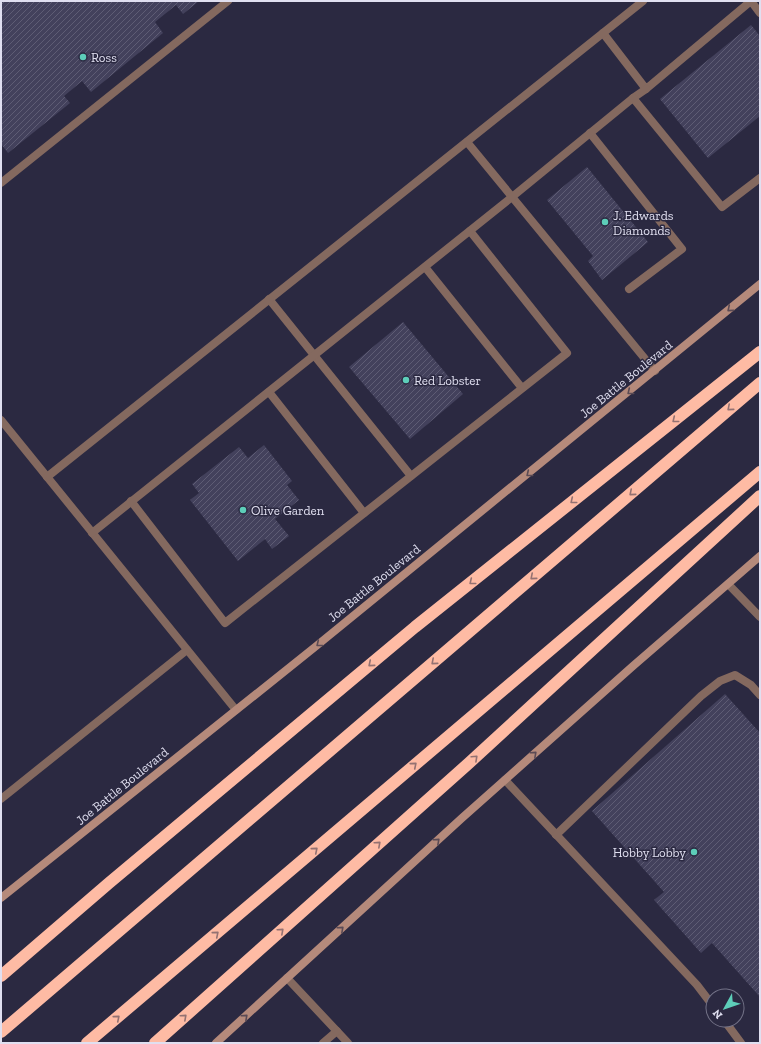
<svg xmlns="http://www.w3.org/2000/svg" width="761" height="1044" font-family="'Zilla Slab',serif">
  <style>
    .building { fill: url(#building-hatch) }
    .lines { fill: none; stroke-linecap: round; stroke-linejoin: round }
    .lane { stroke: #84695f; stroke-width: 8 }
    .secondary { stroke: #b58a7b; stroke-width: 8 }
    .highway { stroke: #febba4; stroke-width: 12 }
    .oneway { stroke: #5b4b55 }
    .oneway2 { stroke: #947272 }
    .poi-dot { fill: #5dceb9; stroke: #2b2941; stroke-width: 1.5 }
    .labels { text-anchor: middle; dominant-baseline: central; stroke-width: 3; stroke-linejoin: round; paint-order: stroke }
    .poi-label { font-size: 13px; fill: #e0dff0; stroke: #2b2941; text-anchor: start }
    .street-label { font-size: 13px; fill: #e0dff0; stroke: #2b2941 }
  </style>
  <defs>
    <pattern id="building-hatch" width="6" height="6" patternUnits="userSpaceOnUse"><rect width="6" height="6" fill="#43415c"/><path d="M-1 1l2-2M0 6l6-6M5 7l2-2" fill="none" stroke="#5e5c74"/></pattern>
  </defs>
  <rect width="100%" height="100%" fill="#2b2941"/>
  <g class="building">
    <polygon points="1,1 199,1 183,14 176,5 155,22 163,33 91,92 82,81 64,96 70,103 8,153 1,144"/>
    <polygon points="751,25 760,36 760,116 708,158 660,99"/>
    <polygon points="587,167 648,242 602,280 588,261 593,256 547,200"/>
    <polygon points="403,322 463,394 410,439 349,367"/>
    <polygon points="264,445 292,481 287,485 299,500 275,519 289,536 272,549 265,539 238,561 190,500 199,493 192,484 239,447 248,458"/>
    <polygon points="725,694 760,733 760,997 712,943 701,953 654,900 664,892 592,811"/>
  </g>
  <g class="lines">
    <g class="lane">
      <polyline points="751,1 760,13"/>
      <polyline points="603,33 646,89 751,1"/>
      <polyline points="633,98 646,89"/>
      <polyline points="590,133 682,249 629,289"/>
      <polyline points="467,142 655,371"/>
      <polyline points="1,183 228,1"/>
      <polyline points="425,267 522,388"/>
      <polyline points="269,299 411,476"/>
      <polyline points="269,392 364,513"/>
      <polyline points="1,420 236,710"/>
      <polyline points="47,477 643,1"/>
      <polyline points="131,501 225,623 567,353 470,231"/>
      <polyline points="92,533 512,197 633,98 722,207 760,178"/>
      <polyline points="728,584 760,617"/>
      <polyline points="505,780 697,985 713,1006"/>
      <polyline points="1,799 187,650"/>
      <polyline points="556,835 701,696 720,681 735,675 751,685 760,695"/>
      <polyline points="287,978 348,1043"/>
      <polyline points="724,1020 741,1043"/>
      <polyline points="323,1043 337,1031"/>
    </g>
    <g class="secondary">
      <polyline points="1,898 315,647 760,284"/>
      <polyline points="216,1043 462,818 633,666 760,556"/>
    </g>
    <g class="highway">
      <polyline points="1,976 109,883 415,627 760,352"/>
      <polyline points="1,1032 760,383"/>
      <polyline points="87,1043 760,472"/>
      <polyline points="155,1043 469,763 760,496"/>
    </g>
  </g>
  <defs><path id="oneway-chevron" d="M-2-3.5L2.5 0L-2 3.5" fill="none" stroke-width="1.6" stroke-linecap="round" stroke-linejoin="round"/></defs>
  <g class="oneway">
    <use href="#oneway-chevron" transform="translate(730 309) rotate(140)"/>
    <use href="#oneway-chevron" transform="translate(630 392) rotate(141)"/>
    <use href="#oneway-chevron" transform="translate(529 474) rotate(141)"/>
    <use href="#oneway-chevron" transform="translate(319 644) rotate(141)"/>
    <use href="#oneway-chevron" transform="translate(534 754) rotate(-42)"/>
    <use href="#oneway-chevron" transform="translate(437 841) rotate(-42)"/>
    <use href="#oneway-chevron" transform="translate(341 929) rotate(-42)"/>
    <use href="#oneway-chevron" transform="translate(245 1017) rotate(-42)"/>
  </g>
  <g class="oneway2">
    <use href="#oneway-chevron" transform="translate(730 408) rotate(139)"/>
    <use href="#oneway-chevron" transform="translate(675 420) rotate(141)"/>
    <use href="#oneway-chevron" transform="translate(632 493) rotate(139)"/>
    <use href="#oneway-chevron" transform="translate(573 501) rotate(141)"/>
    <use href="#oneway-chevron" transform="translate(533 577) rotate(139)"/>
    <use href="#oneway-chevron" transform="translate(472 582) rotate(141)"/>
    <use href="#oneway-chevron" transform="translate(434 662) rotate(139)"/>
    <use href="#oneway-chevron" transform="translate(371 664) rotate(140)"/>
    <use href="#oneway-chevron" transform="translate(475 758) rotate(-43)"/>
    <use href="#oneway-chevron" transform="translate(414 765) rotate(-40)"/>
    <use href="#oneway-chevron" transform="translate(378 844) rotate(-42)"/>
    <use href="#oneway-chevron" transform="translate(315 850) rotate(-40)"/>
    <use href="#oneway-chevron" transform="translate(281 931) rotate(-42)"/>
    <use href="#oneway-chevron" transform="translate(216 934) rotate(-40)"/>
    <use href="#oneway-chevron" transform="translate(184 1017) rotate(-42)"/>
    <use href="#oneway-chevron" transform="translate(117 1018) rotate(-40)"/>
  </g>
  <g class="poi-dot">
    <circle cx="83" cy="57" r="4"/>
    <circle cx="605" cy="222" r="4"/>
    <circle cx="406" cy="380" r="4"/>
    <circle cx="243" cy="510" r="4"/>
    <circle cx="694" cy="852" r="4"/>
  </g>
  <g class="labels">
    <g class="poi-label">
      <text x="91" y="57">Ross</text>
      <text x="613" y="215">J. Edwards<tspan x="613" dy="15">Diamonds</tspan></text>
      <text x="414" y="380">Red Lobster</text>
      <text x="251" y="510">Olive Garden</text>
      <text x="686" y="852" text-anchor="end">Hobby Lobby</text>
    </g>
    <g class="street-label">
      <text transform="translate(626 379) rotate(-39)">Joe Battle Boulevard</text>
      <text transform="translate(374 583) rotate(-39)">Joe Battle Boulevard</text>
      <text transform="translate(122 786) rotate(-39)">Joe Battle Boulevard</text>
    </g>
  </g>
  <rect width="761" height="1044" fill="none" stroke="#e0dff0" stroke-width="4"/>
  <g transform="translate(725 1008) rotate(230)"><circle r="19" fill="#2b2941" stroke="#737287"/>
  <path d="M0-3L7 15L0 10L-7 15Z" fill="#5dceb9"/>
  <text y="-6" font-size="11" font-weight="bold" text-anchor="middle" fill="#e0dff0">N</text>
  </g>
</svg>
